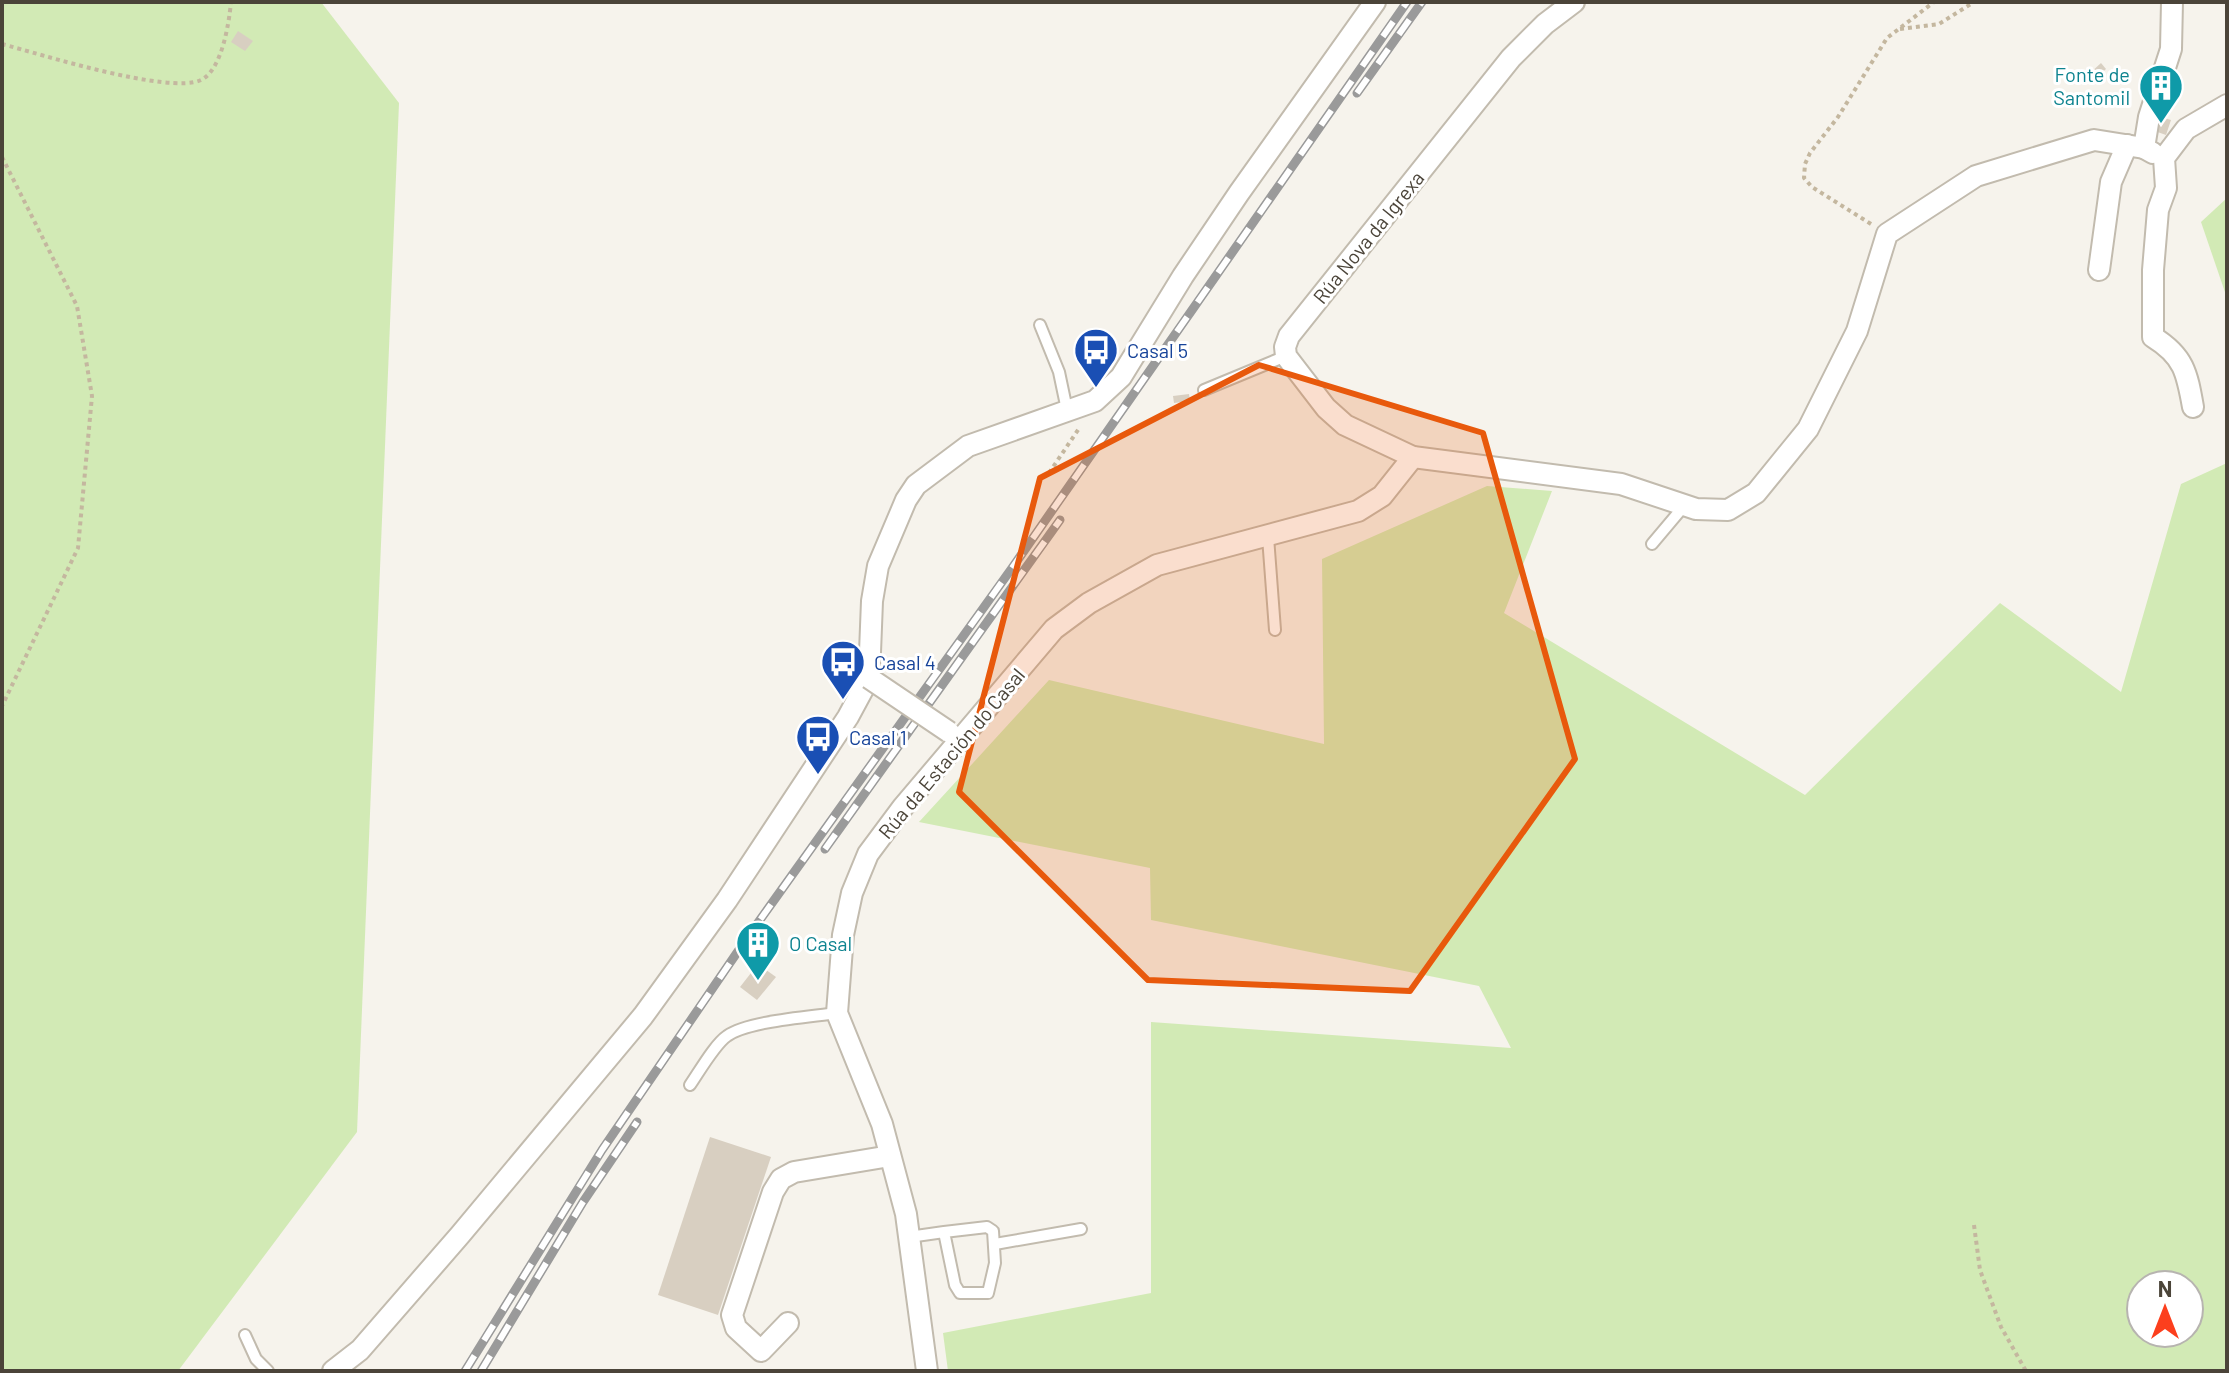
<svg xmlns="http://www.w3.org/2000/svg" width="2229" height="1373" font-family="Barlow,sans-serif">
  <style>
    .green { fill: #d2eab5; fill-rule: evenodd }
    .building { fill: #d8cfc1 }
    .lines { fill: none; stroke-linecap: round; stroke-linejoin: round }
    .lane-casing { stroke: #c2bbae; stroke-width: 14 }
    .street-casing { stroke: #c2bbae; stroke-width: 24 }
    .path { stroke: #c4b79f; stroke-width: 4; stroke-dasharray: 4 4; stroke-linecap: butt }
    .lane { stroke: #fff; stroke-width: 10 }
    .street { stroke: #fff; stroke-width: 20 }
    .rail-casing { stroke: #9a9a9a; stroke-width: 9 }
    .rail { stroke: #fff; stroke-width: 6; stroke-dasharray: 18; stroke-linecap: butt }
    .street-bridge-casing { stroke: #c2bbae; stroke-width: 24; stroke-linecap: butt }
    .street-bridge { stroke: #fff; stroke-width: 20 }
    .marked { fill: #e8590c; fill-opacity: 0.2; stroke: #e8590c; stroke-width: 6; stroke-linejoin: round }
    .labels { text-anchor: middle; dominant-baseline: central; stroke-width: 6; stroke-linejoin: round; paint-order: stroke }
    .culture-label { font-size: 20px; fill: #0d838f; stroke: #fff; text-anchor: end }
    .street-label { font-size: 20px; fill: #4b4439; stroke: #fff }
    .transit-label { font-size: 20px; fill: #164399; stroke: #fff; text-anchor: start }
  </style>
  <rect width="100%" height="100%" fill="#f6f3ec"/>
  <g class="green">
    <polygon points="2,2 321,2 399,103 357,1132 178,1371 2,1371"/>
    <polygon points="2227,198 2227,298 2201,222"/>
    <path d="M2227,463v908h-1279l-5,-38 208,-40v-271l360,26 -32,-62 -328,-66 -1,-52 -231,-46 130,-142 275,64 -2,-185 165,-73 65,5 -48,122 301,182 195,-192 121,89 60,-208zM2141,1285h48v48h-48z"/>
  </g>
  <g class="building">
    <polygon points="238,31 253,41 245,51 231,42"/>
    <polygon points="2101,63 2106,69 2094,80 2089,74"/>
    <polygon points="2157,116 2171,120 2166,135 2152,130"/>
    <polygon points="1189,394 1190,401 1174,403 1173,396"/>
    <polygon points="758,964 776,977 757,1000 740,987"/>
    <polygon points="710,1137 771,1157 718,1315 658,1295"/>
  </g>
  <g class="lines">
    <g class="lane-casing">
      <g id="lane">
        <polyline points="1040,325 1059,372 1067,410"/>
        <polyline points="1204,390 1286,356"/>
        <polyline points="1268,537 1275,630"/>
        <polyline points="1652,544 1684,506"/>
        <path d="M690,1085c9,-13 25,-41 37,-49 21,-15 83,-19 110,-23"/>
        <polyline points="909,1237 944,1232 955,1285 960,1293 988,1293 995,1263 993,1231 987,1227 944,1232"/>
        <polyline points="995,1244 1081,1229"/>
        <polyline points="245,1335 256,1359 268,1371"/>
      </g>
    </g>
    <g class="street-casing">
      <g id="street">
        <polyline points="1574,2 1545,24 1511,58 1289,336 1285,347 1286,356 1326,408 1345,425 1413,457 1621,484 1696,509 1728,510 1756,493 1808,429 1857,331 1887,234 1976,176 2094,140 2144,148"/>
        <polyline points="2153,153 2144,148 2149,117 2171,49 2172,2"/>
        <polyline points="2099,270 2111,182 2127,145"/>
        <path d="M2193,407c-6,-34 -9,-51 -40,-70v-67l5,-60 8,-22 -2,-30 22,-29 41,-24"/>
        <polyline points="788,1323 761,1351 736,1328 732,1315 773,1192 781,1179 794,1172 890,1156"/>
        <polyline points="333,1371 360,1350 460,1235 643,1016 727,900 848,717 869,678 872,601 878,566 906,500 916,485 968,446 1095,401 1121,377 1183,276 1239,193 1375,2"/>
        <polyline points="927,1371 906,1214 882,1124 837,1013 843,935 852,893 868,854 903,807 1054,629 1089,603 1157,565 1358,511 1382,496 1413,457"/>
      </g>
    </g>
    <g class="path">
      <polyline points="1900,29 1939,24 1974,2"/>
      <path d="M2,44c38,10 167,51 199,36 21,-10 28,-57 30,-78"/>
      <polyline points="2,157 77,306 92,396 78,548 2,706"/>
      <polyline points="1871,224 1812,187 1804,178 1805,164 1810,153 1838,117 1887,38 1934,2"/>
      <polyline points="1049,473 1080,427"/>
      <polyline points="1974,1225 1980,1270 2001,1327 2026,1371"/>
    </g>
    <use href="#lane" class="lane"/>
    <use href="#street" class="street"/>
    <g class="rail-casing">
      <g id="rail">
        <polyline points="1357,93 1422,2"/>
        <polyline points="825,849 1060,520"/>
        <polyline points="465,1371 602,1150 747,938 1012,568 1407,2"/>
        <polyline points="481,1371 583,1202 637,1122"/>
      </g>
    </g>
    <use href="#rail" class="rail"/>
    <g class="street-bridge-casing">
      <polyline id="street-bridge" points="869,678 949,732"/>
    </g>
    <use href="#street-bridge" class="street-bridge"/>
  </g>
  <path class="marked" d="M1259,365l224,68 92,326 -165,232 -262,-11 -189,-188 81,-314z"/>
  <defs>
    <g id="building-pin" transform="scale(2.3)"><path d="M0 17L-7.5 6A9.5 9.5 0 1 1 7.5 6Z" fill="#0f9aa8" stroke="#fff"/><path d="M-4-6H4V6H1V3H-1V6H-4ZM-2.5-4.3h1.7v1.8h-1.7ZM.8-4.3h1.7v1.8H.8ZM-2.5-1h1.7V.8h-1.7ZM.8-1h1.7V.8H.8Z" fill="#fff"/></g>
    <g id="bus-pin" transform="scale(2.3)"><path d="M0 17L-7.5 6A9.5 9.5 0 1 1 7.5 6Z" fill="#1a4fb4" stroke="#fff"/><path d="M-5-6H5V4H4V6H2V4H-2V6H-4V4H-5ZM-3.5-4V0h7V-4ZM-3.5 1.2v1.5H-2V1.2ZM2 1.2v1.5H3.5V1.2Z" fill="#fff"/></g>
  </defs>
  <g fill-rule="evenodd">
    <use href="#building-pin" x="2161" y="86"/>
    <use href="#bus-pin" x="1096" y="350"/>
    <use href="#bus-pin" x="843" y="662"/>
    <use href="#bus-pin" x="818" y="737"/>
    <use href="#building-pin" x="758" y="943"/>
  </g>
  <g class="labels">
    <g class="culture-label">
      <text x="2130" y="74">Fonte de<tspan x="2130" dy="23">Santomil</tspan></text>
      <text x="789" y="943" text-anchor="start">O Casal</text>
    </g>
    <g class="street-label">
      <text transform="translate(1368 237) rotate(-51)">Rúa Nova da Igrexa</text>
      <text transform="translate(951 753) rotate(-50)">Rúa da Estación do Casal</text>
    </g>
    <g class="transit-label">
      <text x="1127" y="350">Casal 5</text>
      <text x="874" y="662">Casal 4</text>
      <text x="849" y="737">Casal 1</text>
    </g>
  </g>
  <rect width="2229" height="1373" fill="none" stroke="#4b4439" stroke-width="8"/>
  <g transform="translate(2165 1309)"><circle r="38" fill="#ffffff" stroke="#b7b4b0" stroke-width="2"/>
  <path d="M0-6L14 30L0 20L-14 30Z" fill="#fc3f1d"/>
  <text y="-12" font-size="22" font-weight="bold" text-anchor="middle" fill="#4b4439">N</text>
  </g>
</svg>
